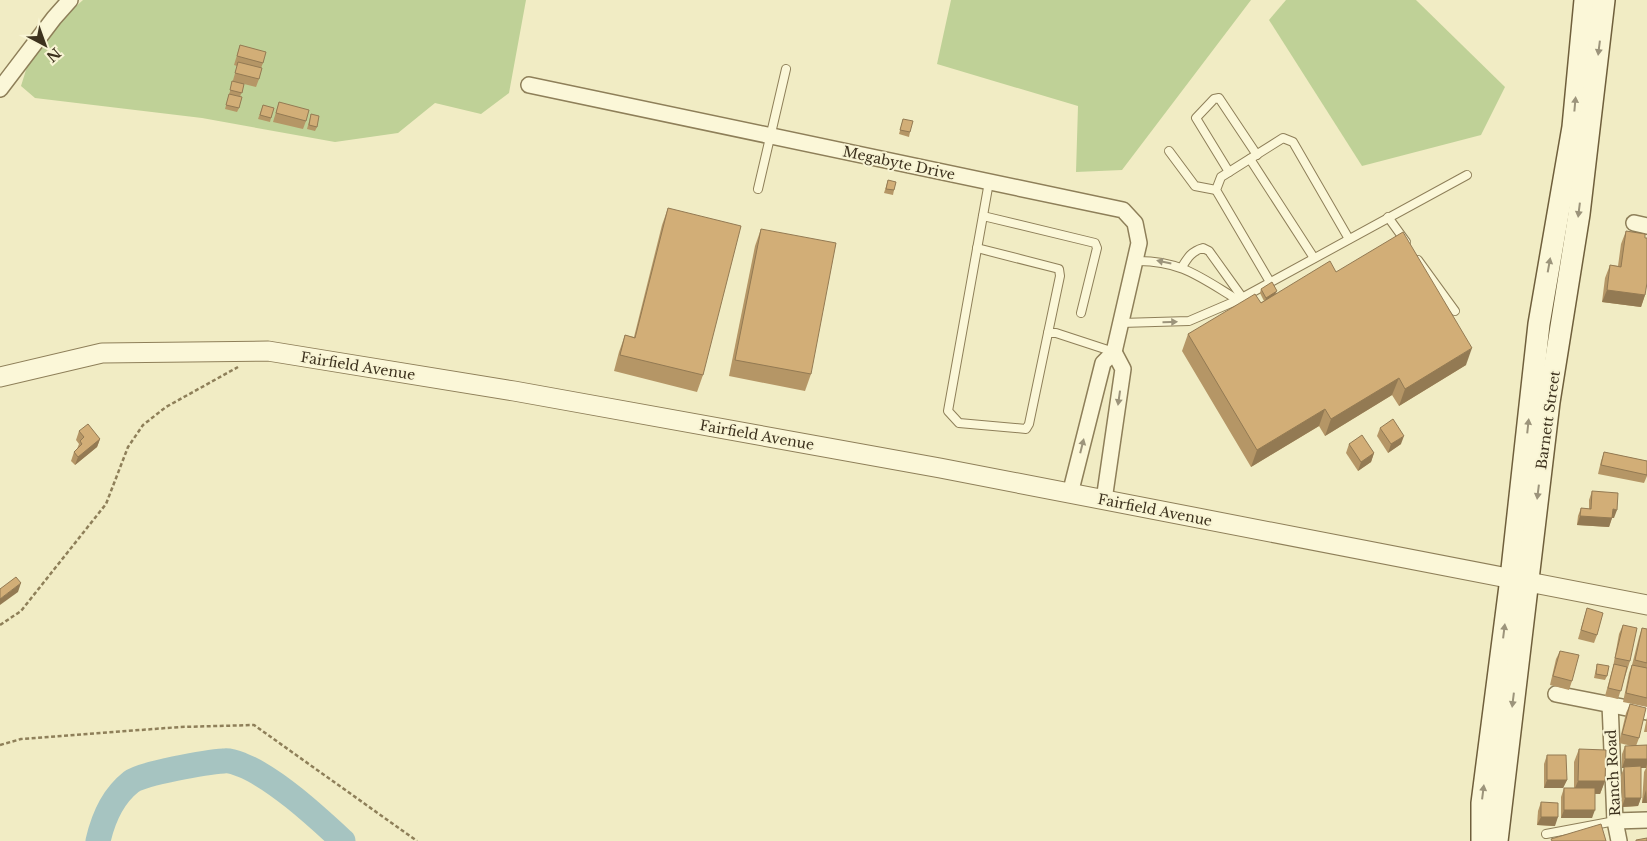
<svg xmlns="http://www.w3.org/2000/svg" width="1647" height="841" font-family="'Libre Baskerville',serif">
  <style>
    .green { fill: #bfd197 }
    .lines { fill: none; stroke-linecap: round; stroke-linejoin: round }
    .river { stroke: #a6c4c1; stroke-width: 25 }
    .service-casing { stroke: #8e7f59; stroke-width: 10 }
    .minor-casing { stroke: #8e7f59; stroke-width: 18 }
    .tertiary-casing { stroke: #8e7f59; stroke-width: 21 }
    .secondary-casing { stroke: #6f5f3c; stroke-width: 24 }
    .path { stroke: #8e7f59; stroke-width: 2.5; stroke-dasharray: 4 2.5; stroke-linecap: butt }
    .service { stroke: #fbf7d8; stroke-width: 8 }
    .minor { stroke: #fbf7d8; stroke-width: 15 }
    .tertiary { stroke: #fbf7d8; stroke-width: 19 }
    .secondary { stroke: #fbf7d8; stroke-width: 21 }
    .wall { fill: #b59666 }
    .shaded-wall { fill: #937a53 }
    .building { fill: #d2ae77; stroke: #937a53 }
    .oneway { fill: #9c947b }
    .labels { text-anchor: middle; dominant-baseline: central; stroke-width: 4; stroke-linejoin: round; paint-order: stroke }
    .street-label { font-size: 14px; fill: #3d321e; stroke: #f8f4d4 }
  </style>
  <rect width="100%" height="100%" fill="#f1ecc4"/>
  <g class="green">
    <polygon points="83,0 526,0 509,93 481,114 435,103 398,133 335,142 202,118 35,98 21,86 34,44"/>
    <polygon points="951,0 1251,0 1122,170 1076,172 1078,106 937,64"/>
    <polygon points="1286,0 1416,0 1505,87 1481,135 1362,166 1269,20"/>
  </g>
  <g class="lines">
    <path class="river" d="M98,841c5,-22 14,-44 33,-59 12,-9 76,-20 93,-21 6,-1 13,2 18,4 33,13 75,52 101,76"/>
    <g class="service-casing">
      <g id="service">
        <polyline points="1169,151 1195,186 1216,190"/>
        <polyline points="1250,159 1314,258"/>
        <polyline points="1229,172 1196,118 1214,99 1219,98 1257,155"/>
        <polyline points="989,182 948,411 959,423 1026,429 1029,424 1048,333 1056,333 1114,352"/>
        <polyline points="758,189 786,69"/>
        <polyline points="983,216 1095,243 1097,248 1081,313"/>
        <polyline points="1388,217 1406,242"/>
        <polyline points="977,248 1059,269 1060,276 1048,333"/>
        <polyline points="1418,260 1455,311"/>
        <path d="M1135,261c45,-1 65,16 103,39"/>
        <path d="M1182,267c6,-10 10,-16 21,-19l6,3 33,46"/>
        <polyline points="1270,282 1216,190 1221,177 1283,138 1293,142 1349,239"/>
        <polyline points="1121,323 1189,321 1238,300 1467,175"/>
        <polyline points="1546,834 1615,821"/>
      </g>
    </g>
    <g class="minor-casing">
      <g id="minor">
        <polyline points="529,85 1123,210 1135,223 1139,243 1114,352 1103,363 1070,494"/>
        <polyline points="0,89 54,18 70,0"/>
        <polyline points="1634,223 1647,226"/>
        <polyline points="1104,500 1123,369 1114,352"/>
        <polyline points="1556,694 1647,712"/>
        <polyline points="1610,704 1615,821 1619,841"/>
        <polyline points="1615,821 1647,820"/>
      </g>
    </g>
    <g class="tertiary-casing">
      <polyline id="tertiary" points="0,377 102,353 268,351 514,391 940,468 1647,605"/>
    </g>
    <g class="secondary-casing">
      <g id="secondary">
        <polyline points="1482,841 1482,803 1511,578 1539,324 1573,127 1585,0"/>
        <polyline points="1497,841 1549,402 1579,214 1604,0"/>
      </g>
    </g>
    <g class="path">
      <polyline points="0,625 21,611 106,504 128,447 143,425 166,407 238,367"/>
      <polyline points="0,745 21,739 180,727 254,725 417,841"/>
    </g>
    <use href="#service" class="service"/>
    <use href="#minor" class="minor"/>
    <use href="#tertiary" class="tertiary"/>
    <use href="#secondary" class="secondary"/>
  </g>
  <g class="wall">
    <polygon points="240,45 263,63 261,68 259,79 256,87 244,84 240,97 239,108 237,112 225,109 237,66 234,65"/>
    <polygon points="279,102 306,121 303,129 273,122"/>
    <polygon points="263,105 271,118 270,122 258,119"/>
    <polygon points="311,114 317,127 315,131 307,129"/>
    <polygon points="903,119 910,132 909,137 899,134"/>
    <polygon points="888,180 894,190 893,195 884,193"/>
    <polygon points="668,208 703,375 697,392 614,371 619,352 625,335 634,337 662,225"/>
    <polygon points="761,229 811,374 805,391 729,376 755,246"/>
    <polygon points="1626,231 1645,238 1645,295 1641,307 1602,302 1605,278 1610,265 1618,266 1621,244"/>
    <polygon points="1336,272 1466,365 1399,406 1392,395 1325,436 1319,426 1251,467 1182,351 1188,334 1264,301 1260,293 1261,289 1276,294"/>
    <polygon points="1380,428 1401,444 1388,453 1377,436"/>
    <polygon points="79,431 100,439 97,447 75,465 71,461 74,452 77,449 79,444 76,440"/>
    <polygon points="1349,444 1374,453 1371,462 1358,471 1346,453"/>
    <polygon points="1604,452 1647,461 1647,476 1644,483 1598,474 1601,461"/>
    <polygon points="1592,491 1614,518 1612,518 1609,527 1577,525 1578,516 1581,508 1589,509 1589,500"/>
    <polygon points="1587,608 1597,635 1594,643 1578,639"/>
    <polygon points="1623,625 1630,661 1618,699 1605,696 1613,667 1619,634"/>
    <polygon points="1642,628 1647,629 1647,707 1623,702 1629,673 1632,665 1639,637"/>
    <polygon points="1560,651 1572,681 1569,690 1550,685 1556,659"/>
    <polygon points="1597,664 1607,676 1605,680 1594,678"/>
    <polygon points="1630,704 1639,738 1636,746 1647,745 1647,803 1642,803 1644,772 1646,768 1641,768 1641,798 1638,806 1622,807 1621,775 1624,768 1622,768 1622,754 1625,746 1632,746 1619,743 1626,713"/>
    <polygon points="1647,717 1647,732 1644,732"/>
    <polygon points="1579,749 1605,781 1600,794 1595,794 1592,818 1561,818 1561,797 1564,788 1574,788 1574,762"/>
    <polygon points="1547,755 1567,780 1563,788 1544,788 1544,764"/>
    <polygon points="1541,802 1555,826 1537,825 1538,811"/>
  </g>
  <g class="shaded-wall">
    <polygon points="1607,290 1645,295 1641,307 1602,302"/>
    <polygon points="1277,291 1275,295 1265,302 1266,298"/>
    <polygon points="1472,348 1466,365 1399,406 1405,389"/>
    <polygon points="1399,378 1392,395 1325,436 1331,419"/>
    <polygon points="1325,409 1319,426 1251,467 1257,450"/>
    <polygon points="1404,436 1401,444 1388,453 1391,444"/>
    <polygon points="100,439 97,447 75,465 78,457"/>
    <polygon points="1374,453 1371,462 1358,471 1361,462"/>
    <polygon points="1613,509 1617,510 1614,518 1610,518"/>
    <polygon points="1580,516 1612,518 1609,527 1577,525"/>
    <polygon points="21,583 18,592 0,605 0,599"/>
    <polygon points="1625,759 1647,759 1647,764 1646,768 1622,768"/>
    <polygon points="1547,780 1567,780 1563,788 1544,788"/>
    <polygon points="1578,781 1605,781 1600,794 1573,793"/>
    <polygon points="1646,790 1647,803 1642,803"/>
    <polygon points="1625,798 1641,798 1638,806 1622,807"/>
    <polygon points="1564,810 1595,810 1592,818 1561,818"/>
    <polygon points="1541,817 1558,817 1555,826 1537,825"/>
  </g>
  <g class="building">
    <polygon points="240,45 266,52 263,63 237,56"/>
    <polygon points="238,62 262,68 259,79 235,73"/>
    <polygon points="232,81 244,84 242,93 230,90"/>
    <polygon points="229,94 242,97 239,108 226,105"/>
    <polygon points="279,102 309,110 306,121 276,113"/>
    <polygon points="263,105 274,108 271,118 260,115"/>
    <polygon points="311,114 319,116 317,127 309,125"/>
    <polygon points="903,119 913,121 910,132 900,130"/>
    <polygon points="888,180 896,182 894,190 886,189"/>
    <polygon points="668,208 741,226 703,375 620,355 625,335 635,338"/>
    <polygon points="761,229 836,243 811,374 735,360"/>
    <polygon points="1626,231 1645,234 1645,238 1647,238 1647,283 1645,295 1607,290 1610,265 1621,267"/>
    <polygon points="1403,232 1472,348 1405,389 1399,378 1331,419 1325,409 1257,450 1188,334 1255,294 1261,303 1330,261 1336,272"/>
    <polygon points="1272,282 1277,291 1266,298 1261,289"/>
    <polygon points="1393,419 1404,436 1391,444 1380,428"/>
    <polygon points="88,424 100,439 78,457 74,452 82,444 80,441 84,437 79,431"/>
    <polygon points="1362,435 1374,453 1361,462 1349,444"/>
    <polygon points="1604,452 1647,461 1647,475 1601,465"/>
    <polygon points="1592,491 1618,493 1617,510 1613,509 1612,518 1580,516 1581,508 1591,509"/>
    <polygon points="16,577 21,583 0,599 0,589"/>
    <polygon points="1587,608 1603,613 1597,635 1581,630"/>
    <polygon points="1623,625 1637,628 1630,661 1615,658"/>
    <polygon points="1642,628 1647,629 1647,663 1635,660"/>
    <polygon points="1560,651 1579,655 1572,681 1553,676"/>
    <polygon points="1597,664 1609,666 1607,676 1596,674"/>
    <polygon points="1614,664 1627,667 1621,691 1608,688"/>
    <polygon points="1632,665 1647,668 1647,698 1626,693"/>
    <polygon points="1630,704 1646,708 1639,738 1622,734"/>
    <polygon points="1647,745 1647,759 1625,759 1625,746"/>
    <polygon points="1579,749 1606,750 1605,781 1578,781"/>
    <polygon points="1547,755 1566,755 1567,780 1547,780"/>
    <polygon points="1641,766 1641,798 1625,798 1624,767"/>
    <rect x="1564" y="788" width="31" height="22"/>
    <polygon points="1541,802 1558,803 1558,817 1541,817"/>
    <polygon points="1601,824 1606,841 1552,841 1551,839"/>
    <polygon points="1647,838 1647,841 1636,841 1636,840"/>
  </g>
  <defs><path id="oneway-solid" d="M-6-.8H1V-3.2L6.5 0L1 3.2V.8H-6Z" transform="scale(1.25)"/></defs>
  <g class="oneway">
    <use href="#oneway-solid" transform="translate(1599 48) rotate(97)"/>
    <use href="#oneway-solid" transform="translate(1575 104) rotate(-85)"/>
    <use href="#oneway-solid" transform="translate(1579 210) rotate(97)"/>
    <use href="#oneway-solid" transform="translate(1164 262) rotate(-168)"/>
    <use href="#oneway-solid" transform="translate(1549 265) rotate(-80)"/>
    <use href="#oneway-solid" transform="translate(1170 322) rotate(-1)"/>
    <use href="#oneway-solid" transform="translate(1119 398) rotate(98)"/>
    <use href="#oneway-solid" transform="translate(1528 426) rotate(-84)"/>
    <use href="#oneway-solid" transform="translate(1082 446) rotate(-76)"/>
    <use href="#oneway-solid" transform="translate(1538 492) rotate(97)"/>
    <use href="#oneway-solid" transform="translate(1504 631) rotate(-83)"/>
    <use href="#oneway-solid" transform="translate(1513 700) rotate(97)"/>
    <use href="#oneway-solid" transform="translate(1483 792) rotate(-83)"/>
  </g>
  <g class="labels">
    <g class="street-label">
      <text transform="translate(899 163) rotate(12)">Megabyte Drive</text>
      <text transform="translate(358 366) rotate(9)">Fairfield Avenue</text>
      <text transform="translate(1548 420) rotate(-82)">Barnett Street</text>
      <text transform="translate(757 435) rotate(10)">Fairfield Avenue</text>
      <text transform="translate(1155 510) rotate(11)">Fairfield Avenue</text>
      <text transform="translate(1613 773) rotate(-93)">Ranch Road</text>
    </g>
  </g>
  <g transform="translate(45 45) rotate(139)" stroke="#f8f4d4" stroke-width="4" paint-order="stroke">
  <path d="M0-4L9 19L0 12L-9 19Z" fill="#3d321e"/>
  <text y="-8" font-size="14" font-weight="bold" text-anchor="middle" fill="#3d321e">N</text>
  </g>
</svg>
